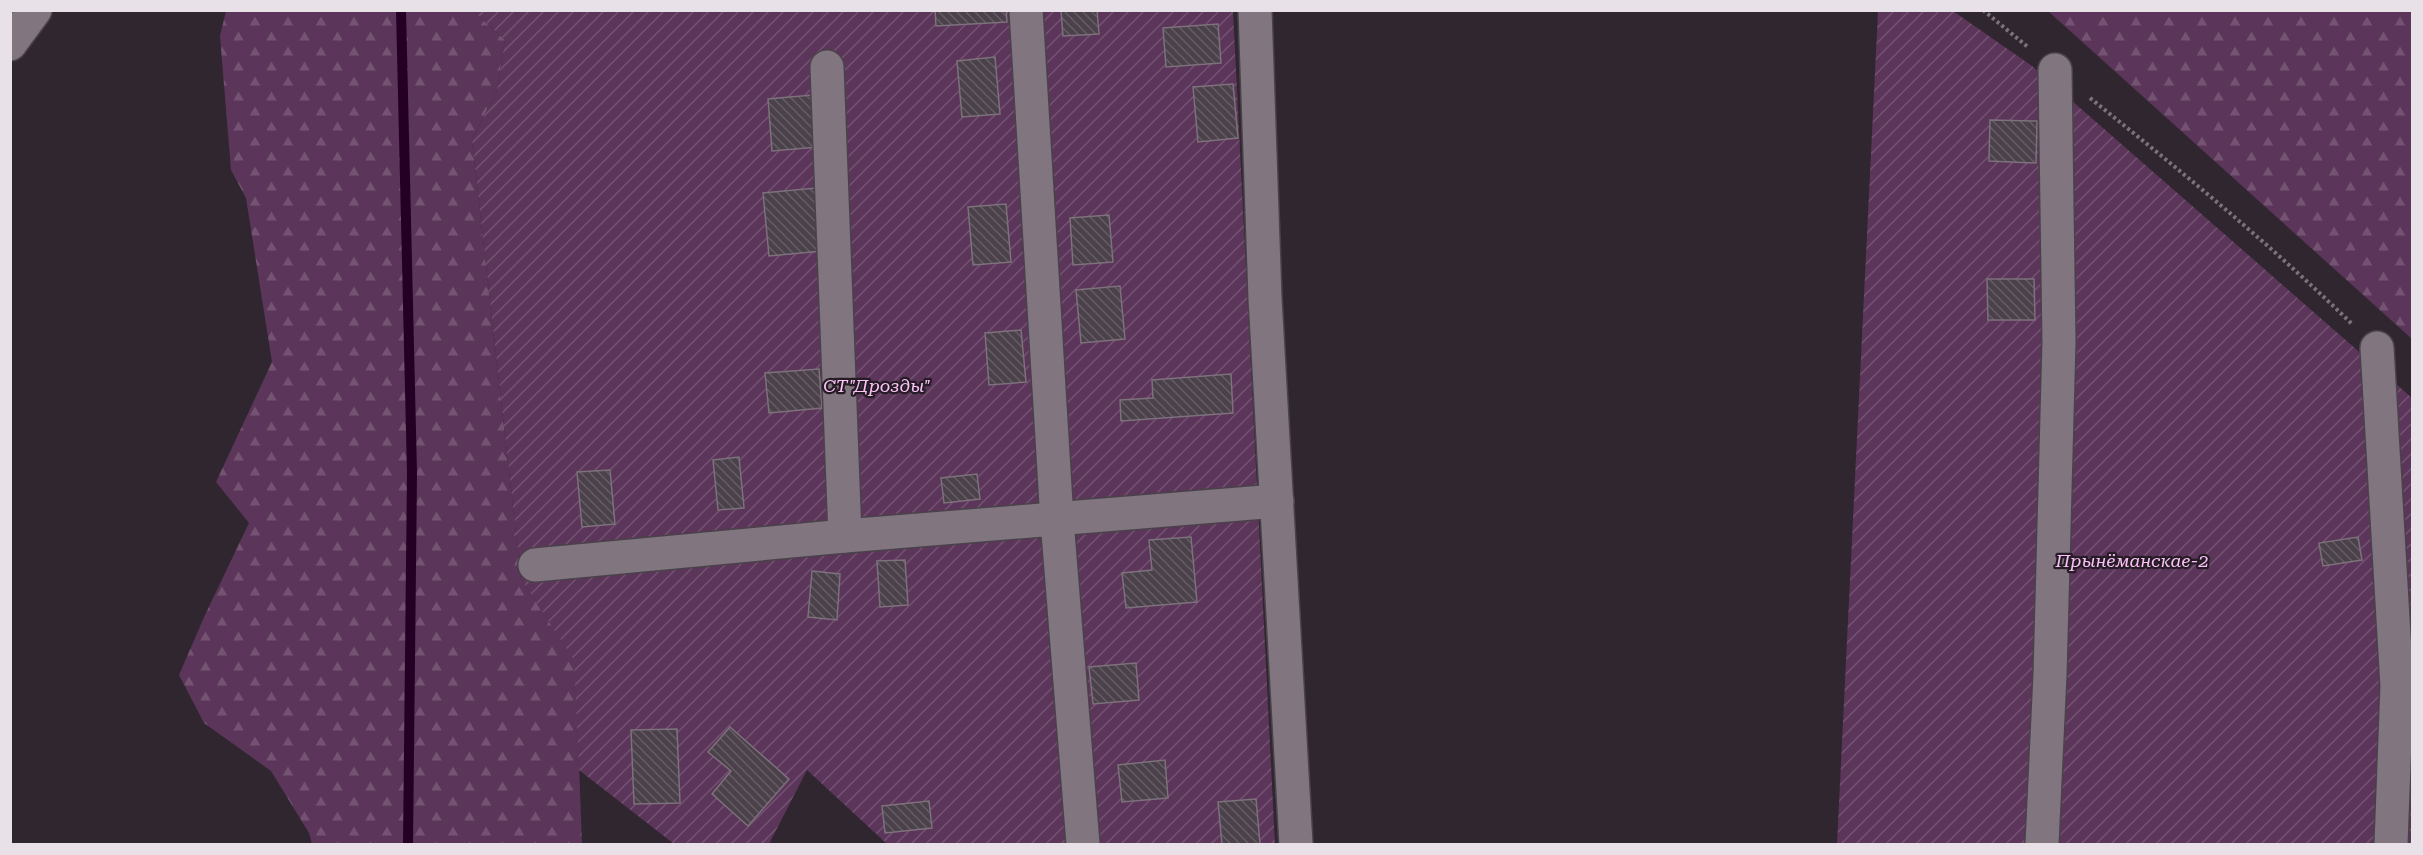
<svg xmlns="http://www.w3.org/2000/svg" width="2423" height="855" font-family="'Roboto Serif',serif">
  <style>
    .forest { fill: url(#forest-firs) }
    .garden { fill: url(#garden-furrows) }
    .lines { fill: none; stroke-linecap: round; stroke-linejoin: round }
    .stream { stroke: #240024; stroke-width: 10 }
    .building { fill: url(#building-back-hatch); stroke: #7d717c; stroke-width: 1.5 }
    .minor-casing { stroke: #4a4249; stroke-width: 36 }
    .path { stroke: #7b737b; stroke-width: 4; stroke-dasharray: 3 3; stroke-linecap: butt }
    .minor { stroke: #817580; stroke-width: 33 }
    .labels { text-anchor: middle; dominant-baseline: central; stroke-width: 4.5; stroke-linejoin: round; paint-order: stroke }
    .park-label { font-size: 18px; font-style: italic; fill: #fbc2f7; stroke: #261c25 }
  </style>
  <defs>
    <pattern id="forest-firs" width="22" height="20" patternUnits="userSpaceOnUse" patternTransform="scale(1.5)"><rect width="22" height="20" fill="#5c355a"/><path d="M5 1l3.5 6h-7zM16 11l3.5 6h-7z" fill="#735272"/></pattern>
    <pattern id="garden-furrows" width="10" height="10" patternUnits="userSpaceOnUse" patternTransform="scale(1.5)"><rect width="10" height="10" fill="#5c355a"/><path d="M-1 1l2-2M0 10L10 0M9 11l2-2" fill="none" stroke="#735272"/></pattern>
    <pattern id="building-back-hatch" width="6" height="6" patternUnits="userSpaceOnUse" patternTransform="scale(1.5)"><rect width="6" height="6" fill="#4b414a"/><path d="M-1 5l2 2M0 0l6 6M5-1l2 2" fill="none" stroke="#655c64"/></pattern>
  </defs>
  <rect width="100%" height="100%" fill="#30262f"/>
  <g class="forest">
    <polygon points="226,11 473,11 505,40 497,90 472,140 521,579 575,660 582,844 312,844 309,833 271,771 204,723 179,675 205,615 249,523 216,482 272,362 246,198 231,170 220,36"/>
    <polygon points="2048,11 2412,11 2412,339"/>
  </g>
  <g class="garden">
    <polygon points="473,11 1233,11 1275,844 887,844 807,770 769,844 674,844 579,770 574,660 521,579 472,140 497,90 505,40"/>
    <polygon points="1878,11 1953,11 2032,66 2412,398 2412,844 1837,844"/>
  </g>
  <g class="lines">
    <polyline class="stream" points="401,10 412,473 408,844"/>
  </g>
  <g class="building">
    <polygon points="935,10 1006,10 1007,22 936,26"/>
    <polygon points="1061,10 1097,10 1099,34 1063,36"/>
    <polygon points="1218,24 1221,63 1166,67 1163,28"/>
    <polygon points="995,57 1000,114 962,117 957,61"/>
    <polygon points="1233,84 1238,138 1198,142 1193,87"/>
    <polygon points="812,95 817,147 772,151 768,99"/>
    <polygon points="1990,120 2037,121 2036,163 1989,161"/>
    <polygon points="816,188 822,251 769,256 763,193"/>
    <polygon points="1006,204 1011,262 973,265 968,207"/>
    <polygon points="1109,215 1113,262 1073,265 1070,218"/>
    <polygon points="1987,279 2034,279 2035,320 1988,320"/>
    <polygon points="1120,286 1125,339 1081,343 1076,290"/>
    <polygon points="1021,330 1026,382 989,385 985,333"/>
    <polygon points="819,369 822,408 769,413 765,373"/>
    <polygon points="1231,374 1233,413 1121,421 1120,400 1153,398 1152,380"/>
    <polygon points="739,457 744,508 718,510 713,460"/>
    <polygon points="610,470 615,524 582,527 577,472"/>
    <polygon points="977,474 980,499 944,503 941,478"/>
    <polygon points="1191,537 1197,602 1126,608 1122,573 1152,570 1149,540"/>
    <polygon points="2358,537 2362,560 2323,566 2319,543"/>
    <polygon points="905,560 908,605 880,607 877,561"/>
    <polygon points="812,571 840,574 837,620 808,617"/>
    <polygon points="1136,663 1139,700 1093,704 1089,667"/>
    <polygon points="730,727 789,779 748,826 712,794 731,771 708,752"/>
    <polygon points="677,729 680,803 634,804 631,730"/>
    <polygon points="1165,760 1168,798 1122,802 1118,765"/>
    <polygon points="1256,799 1260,844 1222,844 1218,802"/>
    <polygon points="929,801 932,828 885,833 882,806"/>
  </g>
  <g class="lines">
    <g class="minor-casing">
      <g id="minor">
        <polyline points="1026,10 1057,520 1083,844"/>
        <polyline points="1255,10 1265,298 1296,844"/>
        <polyline points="10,44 35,10"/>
        <polyline points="827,67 845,536"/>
        <polyline points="2377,348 2397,686 2391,844"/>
        <polyline points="535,565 845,536 1277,501"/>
        <polyline points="2042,844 2050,675 2059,342 2055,70"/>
      </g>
    </g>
    <g class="path">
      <polyline points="1983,10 2029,48"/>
      <path d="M2090,98c91,73 180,146 263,227"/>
    </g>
    <use href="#minor" class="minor"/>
  </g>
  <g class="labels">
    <g class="park-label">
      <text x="877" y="385">СТ"Дрозды"</text>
      <text x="2132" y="560">Прынёманскае-2</text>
    </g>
  </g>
  <rect width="2423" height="855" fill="none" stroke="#e8e2e8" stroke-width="24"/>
</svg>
